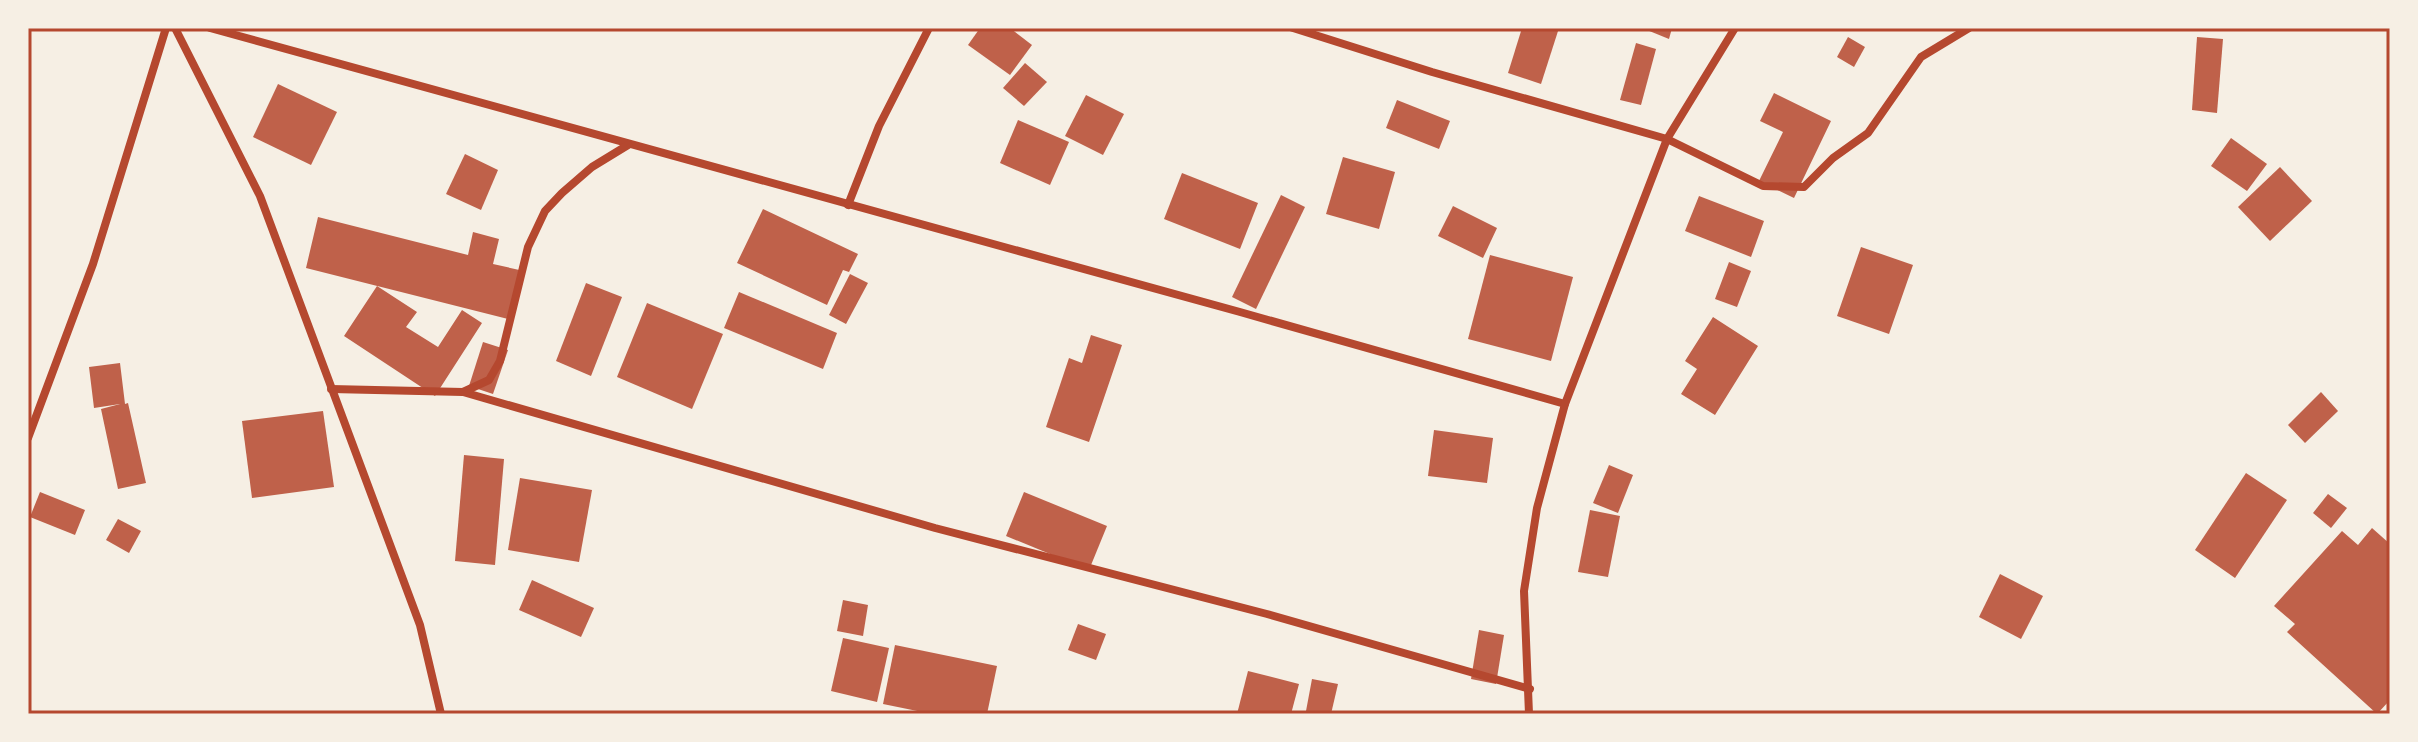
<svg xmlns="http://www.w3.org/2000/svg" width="2418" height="742" font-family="Lato,sans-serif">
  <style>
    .building { fill: #bf614a }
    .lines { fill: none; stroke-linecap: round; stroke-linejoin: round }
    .minor { stroke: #b5482f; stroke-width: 8 }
    .neatline { fill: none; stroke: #b5482f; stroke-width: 3 }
  </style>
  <rect width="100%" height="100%" fill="#f6efe4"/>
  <g class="building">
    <polygon points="980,28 1010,28 1032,45 1010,75 968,45"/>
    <polygon points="1522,28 1559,28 1541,84 1508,73"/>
    <polygon points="1642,28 1672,28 1669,39"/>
    <polygon points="1848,37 1865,47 1854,67 1837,57"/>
    <polygon points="2197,37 2223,39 2217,113 2192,110"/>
    <polygon points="1636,43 1656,49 1641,105 1620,100"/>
    <polygon points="1025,63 1047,82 1024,106 1003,88"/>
    <polygon points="278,84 337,112 311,165 253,137"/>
    <polygon points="1774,93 1831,121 1794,198 1759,181 1783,132 1760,121"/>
    <polygon points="1086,95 1124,114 1103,155 1065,136"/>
    <polygon points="1397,100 1450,121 1439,149 1386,128"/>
    <polygon points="1018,120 1069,142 1050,185 1000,163"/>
    <polygon points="2231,138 2267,164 2247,191 2211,166"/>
    <polygon points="465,154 498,170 481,210 446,194"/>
    <polygon points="1343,157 1395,172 1379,229 1326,214"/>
    <polygon points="2280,167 2312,201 2270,241 2238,207"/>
    <polygon points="1182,173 1258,203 1240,249 1164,219"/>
    <polygon points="1281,195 1305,207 1256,309 1232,297"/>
    <polygon points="1699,196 1764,221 1751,257 1685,231"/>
    <polygon points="1453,206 1497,228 1483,258 1438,236"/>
    <polygon points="763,209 858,254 849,272 843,270 827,305 737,263"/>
    <polygon points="318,217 468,255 473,232 499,239 493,264 524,271 512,320 306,268"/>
    <polygon points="1861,247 1913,265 1889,334 1837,316"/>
    <polygon points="1490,255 1573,277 1551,361 1468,339"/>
    <polygon points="1729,262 1751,271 1737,307 1715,299"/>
    <polygon points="850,274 868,283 846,324 829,315"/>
    <polygon points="586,283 622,297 591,376 556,361"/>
    <polygon points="377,286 417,312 406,327 438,347 462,310 482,323 435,396 344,336"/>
    <polygon points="739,292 837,333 823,369 724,328"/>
    <polygon points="647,303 723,334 692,409 617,377"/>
    <polygon points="1713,317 1758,346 1715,415 1681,394 1697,369 1685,361"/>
    <polygon points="1091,335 1122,345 1089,442 1046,427 1069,358 1082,363"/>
    <polygon points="483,342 508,350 493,394 469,386"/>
    <polygon points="120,363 125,404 128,403 146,483 118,489 101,409 120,404 94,408 89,367"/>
    <polygon points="2321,392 2338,411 2305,443 2288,425"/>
    <polygon points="323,411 334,487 252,498 242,421"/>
    <polygon points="1434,430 1493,438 1487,483 1428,476"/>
    <polygon points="464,455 504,459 495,565 455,561"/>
    <polygon points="1609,465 1633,475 1618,513 1593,503"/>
    <polygon points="2246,473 2287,500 2235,578 2195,550"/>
    <polygon points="520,478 592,490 579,562 508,550"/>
    <polygon points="40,492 85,510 75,535 30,517"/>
    <polygon points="1024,492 1107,526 1089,570 1006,536"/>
    <polygon points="2328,494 2347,508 2331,528 2313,513"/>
    <polygon points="1590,510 1620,516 1608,577 1578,572"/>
    <polygon points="118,519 141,531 129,553 106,540"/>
    <polygon points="2372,528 2390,544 2390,700 2377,714 2287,632 2295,624 2274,606 2342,531 2358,545"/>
    <polygon points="2000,574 2043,596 2021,639 1979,617"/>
    <polygon points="532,580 594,608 581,637 519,610"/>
    <polygon points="843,600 868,605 863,636 837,631"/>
    <polygon points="1078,624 1106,634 1096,660 1068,650"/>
    <polygon points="1479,630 1504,635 1496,684 1471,679"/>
    <polygon points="843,638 889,648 877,702 831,691"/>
    <polygon points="895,645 997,666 987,714 932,714 883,704"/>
    <polygon points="1248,671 1299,684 1291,714 1237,714"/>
    <polygon points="1312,679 1338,684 1331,714 1306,711"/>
  </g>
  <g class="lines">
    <g class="minor">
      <polyline points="175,28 260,196 420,625 441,714"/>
      <polyline points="210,28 1240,312 1565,404"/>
      <polyline points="1293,28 1432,72 1667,139 1763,186 1804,187 1833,158 1868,133 1921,57 1969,28"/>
      <polyline points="848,205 879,126 929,28"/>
      <polyline points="331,389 463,392 489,380 500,361 528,247 545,211 562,193 592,167 628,145"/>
      <polyline points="463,392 935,528 1267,614 1530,689"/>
      <polyline points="28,438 93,264 166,28"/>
      <polyline points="1529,714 1524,591 1537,508 1565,404 1667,139 1735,28"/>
    </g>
  </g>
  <rect width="2418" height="742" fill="none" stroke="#f6efe4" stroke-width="60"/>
  <rect x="30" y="30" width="2358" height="682" class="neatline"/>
</svg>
